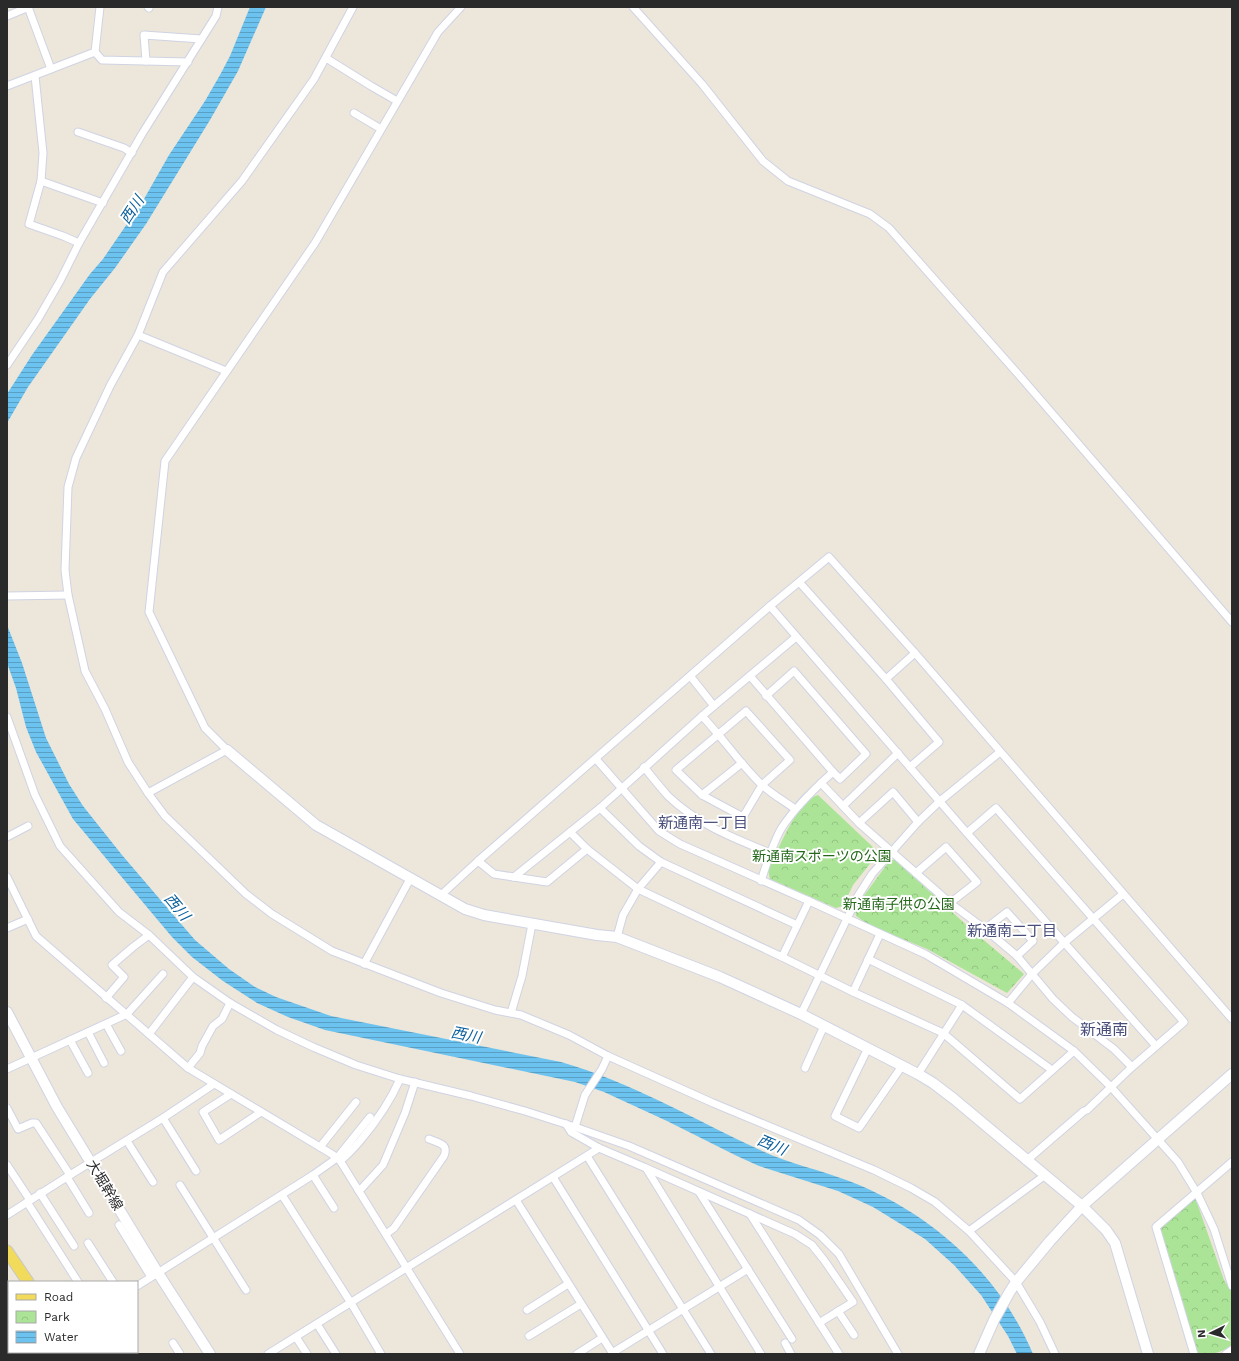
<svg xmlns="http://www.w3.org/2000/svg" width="1239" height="1361" font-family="'Work Sans','Noto Sans JP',sans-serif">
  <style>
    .park { fill: url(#park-crowns) }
    .water { fill: url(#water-rules) }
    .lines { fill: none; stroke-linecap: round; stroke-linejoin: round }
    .street-casing { stroke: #d0d3e3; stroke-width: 9 }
    .secondary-casing { stroke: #d0d3e3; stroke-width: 12 }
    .primary-casing { stroke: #c8c8c8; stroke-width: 13 }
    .street { stroke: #fff; stroke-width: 7 }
    .secondary { stroke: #fff; stroke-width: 10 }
    .primary { stroke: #f2db5a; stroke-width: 11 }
    .labels { text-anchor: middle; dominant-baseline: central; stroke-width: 4; stroke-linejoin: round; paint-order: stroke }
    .park-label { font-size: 14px; fill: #236819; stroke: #fff }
    .street-label { font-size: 14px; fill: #2a2a2a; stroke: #fff }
    .water-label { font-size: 15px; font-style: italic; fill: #0b5f9c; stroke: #fff }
    .neighbourhood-label { font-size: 15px; fill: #494e7b; stroke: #fff }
    .quarter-label { font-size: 16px; fill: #494e7b; stroke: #fff }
  </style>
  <defs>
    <pattern id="park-crowns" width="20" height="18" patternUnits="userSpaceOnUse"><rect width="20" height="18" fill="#abe497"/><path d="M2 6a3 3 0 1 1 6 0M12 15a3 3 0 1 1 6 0" fill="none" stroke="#93c482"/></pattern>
    <pattern id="water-rules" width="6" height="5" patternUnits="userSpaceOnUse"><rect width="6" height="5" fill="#6cc3f0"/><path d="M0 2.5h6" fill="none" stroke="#599fc3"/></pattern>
  </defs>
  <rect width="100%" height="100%" fill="#ece6db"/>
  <g class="park">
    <path d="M818,795l57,54 2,6 -24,30 -10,21 -7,2 -66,-29 -2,-9c10,-19 29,-70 50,-75z"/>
    <polygon points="890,860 895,860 973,931 1024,974 1007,993 927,949 869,925 856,916 855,908"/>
    <path d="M1195,1197l29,83 8,12v53c-13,9 -19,9 -35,9l-39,-126z"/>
  </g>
  <g class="water">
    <polygon points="250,7 266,7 238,71 210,120 146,224 115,268 90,299 28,387 7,423 7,394 32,355 90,274 103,259 144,199 169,155 205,101 220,75 230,56"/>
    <path d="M7,625l15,38 24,75 23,46 14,22 39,49 60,70 13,15 34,29 26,18 21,10 55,19 230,46c70,20 134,58 199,88 28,13 60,20 89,31 81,31 150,92 184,173h-16l-9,-18 -27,-41 -27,-30 -29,-26 -52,-32 -35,-16 -79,-25 -22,-10 -70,-35 -63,-29 -29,-10 -250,-52 -37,-13 -31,-14 -34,-22 -31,-24 -20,-20 -99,-118 -37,-67 -10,-25 -10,-39 -9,-25z"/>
  </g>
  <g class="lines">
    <g class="street-casing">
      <g id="street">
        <polyline points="28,7 51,69"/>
        <polyline points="148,7 149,8"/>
        <polyline points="353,7 314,79 242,181 163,272 138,335 110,386 76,458 68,487 65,570 68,595 85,671 105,709 128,762 148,793 165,816 246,894 272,914 332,951 441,993 495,1010 521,1015 569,1035 608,1056 713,1103 874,1170 911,1188 935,1202 969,1231 1016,1282 1040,1322 1055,1354"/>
        <polyline points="633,7 702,84 763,161 788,181 870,214 889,228 1025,382 1232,622"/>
        <polyline points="7,16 29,7"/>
        <polyline points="95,52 102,60 188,62"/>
        <polyline points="326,58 371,86 397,101"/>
        <polyline points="146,61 144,35 201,39"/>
        <polyline points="35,76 43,153 41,181 29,224 63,236 79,243"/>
        <polyline points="7,86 95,52 100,7"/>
        <polyline points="354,113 381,129"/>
        <polyline points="78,132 124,148 132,153"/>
        <polyline points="41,181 103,203"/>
        <polyline points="138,335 226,371"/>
        <polyline points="7,365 38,319 60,281 79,243 142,134 216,16 218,7"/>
        <polyline points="800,583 886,679 939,742 910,767"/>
        <polyline points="7,596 68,595"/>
        <polyline points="770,606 967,833 1156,1046"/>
        <path d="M750,676l83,96c-19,17 -38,35 -52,57 -9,16 -14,34 -20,52"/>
        <polyline points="691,677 714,706"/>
        <polyline points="886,679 915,653"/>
        <polyline points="766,696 794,671 866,754 840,779 833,772"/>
        <polygon points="746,711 790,760 762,785 743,817 702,795 676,770"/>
        <path d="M702,716c21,22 38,48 60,69 10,9 22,16 33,24"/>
        <polyline points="7,717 35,795 60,846 119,912 149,935 193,977 230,1003 277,1030 313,1047 356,1065 400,1079 471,1096 525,1111 575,1127 629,1146 799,1220 820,1235 839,1254 898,1354"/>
        <polyline points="596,759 659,831 680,844 809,901 925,954 1008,1003 1074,1051 1111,1087 1178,1162 1197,1193 1214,1229 1232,1286"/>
        <path d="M644,767c8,10 16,20 24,29 29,28 65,42 102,57"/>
        <polyline points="821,783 859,823 950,903 985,929 1017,956 1053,999 1072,1017 1114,1049 1132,1067"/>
        <polyline points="148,793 227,750 205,728 149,612 165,461 315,243 438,32 461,7"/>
        <polyline points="702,795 742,763"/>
        <polyline points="843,806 898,753"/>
        <polyline points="600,808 639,846 661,862 797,925"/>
        <polyline points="859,823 893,792 918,822"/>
        <polyline points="570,832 587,849 638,889 782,957 853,992 943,1033 1020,1099 1074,1051"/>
        <polyline points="967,833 996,808 1184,1022 1132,1067 1087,1110 1084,1111 1026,1161"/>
        <polyline points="7,837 28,826"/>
        <polyline points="478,861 494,874 547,882 587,849"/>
        <polyline points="916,873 946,847 977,882 950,903"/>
        <polyline points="7,877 36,936 188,1068 330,1153 339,1159 460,1354"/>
        <polyline points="514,877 600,808 702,716 796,637"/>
        <polyline points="440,896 478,861 770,606 829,557 915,653 1232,1019"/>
        <polyline points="7,928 28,919"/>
        <polyline points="985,929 1007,912 1033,941 1017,956"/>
        <polyline points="617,937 623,915 638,889 661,862"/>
        <polyline points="782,957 809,901"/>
        <polyline points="868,959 962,1005 1052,1070"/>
        <polyline points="364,964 410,879"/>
        <polyline points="853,992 880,934"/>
        <polyline points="106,998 124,977 112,965 133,947 149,935"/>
        <polyline points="1008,1003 1032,974 1065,942 1123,894"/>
        <polyline points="511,1013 522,976 532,924"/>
        <polyline points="801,1014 858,896 872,874 918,822 940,801 1000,752"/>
        <polyline points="106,1024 121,1051"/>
        <polyline points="88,1032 104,1063"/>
        <polyline points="149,1034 193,977"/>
        <polyline points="70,1040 88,1073"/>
        <polyline points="868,1048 835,1116 859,1128 902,1066"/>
        <polyline points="188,1068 200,1053 202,1046 213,1026 222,1019 230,1003"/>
        <polyline points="805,1068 824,1026"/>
        <polyline points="7,1069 127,1014 163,974"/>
        <polyline points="918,1074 962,1005"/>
        <polyline points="231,1094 203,1112 219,1140 261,1112"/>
        <polyline points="7,1108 18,1129 32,1123 36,1123 70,1175"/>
        <polyline points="163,1118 196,1171"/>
        <polyline points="566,1124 571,1132 599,1148 646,1168 761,1354"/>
        <polyline points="575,1127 585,1095 602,1069 608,1056"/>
        <polyline points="127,1141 153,1182"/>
        <polyline points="320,1147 356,1102"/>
        <polyline points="587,1156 711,1354"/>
        <path d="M340,1161c8,-6 14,-13 20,-20 16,-19 30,-39 40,-62"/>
        <polyline points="7,1165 30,1200"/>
        <polyline points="646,1168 795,1234 812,1245 824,1260 853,1302 819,1323"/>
        <polyline points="313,1175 334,1208"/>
        <polyline points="67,1177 89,1213"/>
        <polyline points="553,1177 663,1354"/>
        <polyline points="180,1185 246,1290"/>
        <polyline points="358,1190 362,1188 383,1165 405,1113 415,1082"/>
        <polyline points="699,1192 792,1339"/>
        <polyline points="40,1193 74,1246"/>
        <polyline points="282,1195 351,1303 381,1354"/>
        <polyline points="516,1200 613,1354"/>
        <polyline points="27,1202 78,1282"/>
        <polyline points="750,1214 839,1354"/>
        <polyline points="7,1215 70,1175 163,1118 214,1084"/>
        <polyline points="119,1225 151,1277"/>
        <polyline points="969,1231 1044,1176"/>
        <path d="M386,1234l8,-6 50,-72c5,-12 -5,-13 -15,-17"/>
        <polyline points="88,1243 113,1282"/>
        <polyline points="137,1286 313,1175 337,1158 370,1117"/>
        <polyline points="527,1310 568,1284"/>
        <polyline points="838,1311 854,1335"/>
        <polyline points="317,1324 336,1354"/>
        <polyline points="7,1328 9,1327"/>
        <polyline points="529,1336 581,1304"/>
        <polyline points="296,1337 307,1354"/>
        <polyline points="173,1343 180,1354"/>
        <polyline points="785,1343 791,1354"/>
        <polyline points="124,1352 125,1354"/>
        <polyline points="612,1353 748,1269"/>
        <polyline points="46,1354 49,1352"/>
        <polyline points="268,1354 599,1148"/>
        <polyline points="577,1354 602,1338"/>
        <polyline points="1194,1354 1156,1227 1232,1162"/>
        <polyline points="1226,1354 1232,1350"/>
      </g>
    </g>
    <g class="secondary-casing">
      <g id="secondary">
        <polyline points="227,750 316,825 465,909 484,915 597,935 617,937 720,977 801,1014 918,1074 933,1083 954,1099 1082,1206 1106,1230 1115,1243 1148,1354"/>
        <polyline points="7,1012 57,1107 158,1273 210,1354"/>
        <polyline points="979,1354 994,1320 1009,1293 1016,1282 1050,1241 1082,1206 1232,1074"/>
      </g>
    </g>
    <g class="primary-casing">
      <g id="primary">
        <polyline points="7,1251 28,1282"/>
        <polyline points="76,1352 78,1354"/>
      </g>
    </g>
    <use href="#street" class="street"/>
    <use href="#secondary" class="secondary"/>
    <use href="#primary" class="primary"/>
  </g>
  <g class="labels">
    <g class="park-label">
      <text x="822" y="856">新通南スポーツの公園</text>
      <text x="899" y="904">新通南子供の公園</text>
    </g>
    <g class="street-label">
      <text transform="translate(105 1185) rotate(59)">大堀幹線</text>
    </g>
    <g class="water-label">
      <text transform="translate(132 210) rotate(-57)">西川</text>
      <text transform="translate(177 907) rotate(50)">西川</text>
      <text transform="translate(466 1035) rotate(11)">西川</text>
      <text transform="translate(772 1145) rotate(23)">西川</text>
    </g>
    <g class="neighbourhood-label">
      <text x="703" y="823">新通南一丁目</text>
      <text x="1012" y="931">新通南二丁目</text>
    </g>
    <g class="quarter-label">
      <text x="1104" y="1029">新通南</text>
    </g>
  </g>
  <rect width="1239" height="1361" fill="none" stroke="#2a2a2a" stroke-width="16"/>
  <rect x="8" y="1281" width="130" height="72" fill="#ffffff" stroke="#aaaaaa"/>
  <rect x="16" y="1294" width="20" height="6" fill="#f2db5a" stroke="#aaaaaa"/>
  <text x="44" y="1301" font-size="12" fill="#2a2a2a">Road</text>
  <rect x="16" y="1311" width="20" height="12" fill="url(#park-crowns)" stroke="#aaaaaa"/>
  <text x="44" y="1321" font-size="12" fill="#2a2a2a">Park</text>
  <rect x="16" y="1331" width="20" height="12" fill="url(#water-rules)" stroke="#aaaaaa"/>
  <text x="44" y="1341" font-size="12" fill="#2a2a2a">Water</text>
  <g transform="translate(1211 1333) rotate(265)" stroke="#ffffff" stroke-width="3" paint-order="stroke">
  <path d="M0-3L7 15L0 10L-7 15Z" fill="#2a2a2a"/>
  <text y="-6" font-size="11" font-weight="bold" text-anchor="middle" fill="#2a2a2a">N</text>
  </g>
</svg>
